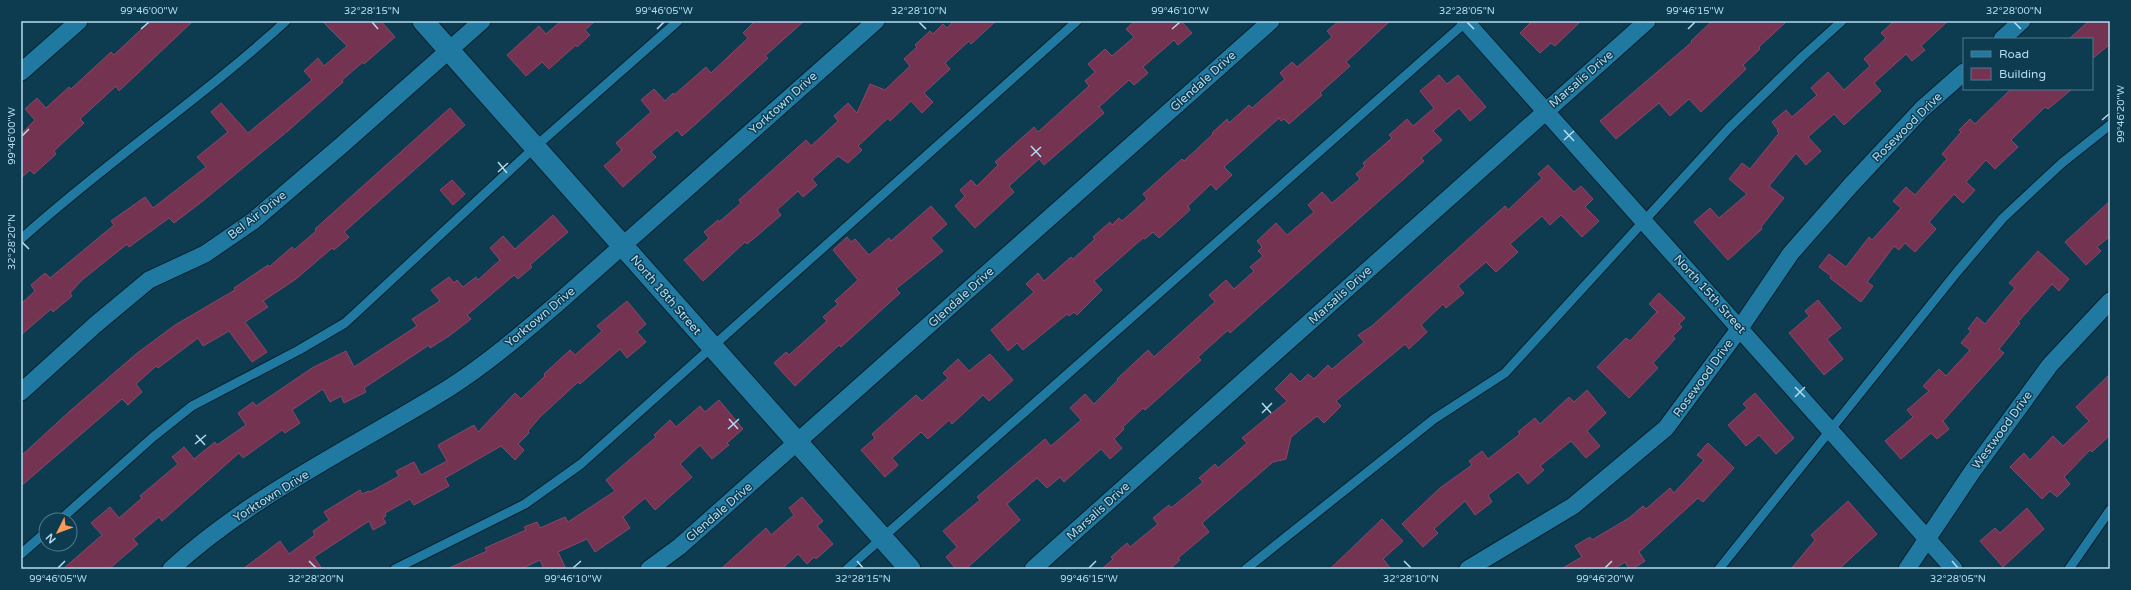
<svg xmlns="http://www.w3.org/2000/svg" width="2131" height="590" font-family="'Varela Round',sans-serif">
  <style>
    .building { fill: #753352; stroke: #8c4767 }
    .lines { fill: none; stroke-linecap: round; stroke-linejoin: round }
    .service-casing { stroke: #06212d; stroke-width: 11 }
    .minor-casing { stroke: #06212d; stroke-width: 19 }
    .tertiary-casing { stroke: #06212d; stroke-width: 23 }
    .service { stroke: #2079a0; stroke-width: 9 }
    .minor { stroke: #2079a0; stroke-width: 17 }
    .tertiary { stroke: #2079a0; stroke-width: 21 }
    .ticks { fill: none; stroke: #b5dbf0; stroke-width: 1.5 }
    .labels { text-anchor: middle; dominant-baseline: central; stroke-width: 3; stroke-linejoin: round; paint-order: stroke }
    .street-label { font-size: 12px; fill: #b5dbf0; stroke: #0d3b50 }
    .neatline { fill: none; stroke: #b5dbf0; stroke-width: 1.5 }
    .ticks-label { font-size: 10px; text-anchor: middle; fill: #b5dbf0 }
  </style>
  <rect width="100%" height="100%" fill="#0d3b50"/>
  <g class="building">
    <polygon points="150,21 193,21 119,91 116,86 80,119 84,123 54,151 56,154 34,174 30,170 21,178 21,134 35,120 25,109 37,98 46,108 69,87 71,89 111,52 114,55"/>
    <polygon points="322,21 381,21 395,37 364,64 363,62 342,80 343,82 289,130 204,200 174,223 169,218 129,247 127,244 82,280 70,293 72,296 53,312 51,309 21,335 21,304 35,291 31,285 45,273 50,278 114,225 111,221 145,197 153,208 206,167 197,157 228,132 211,112 221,103 248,133 312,80 304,71 318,58 324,66 347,46"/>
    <polygon points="561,21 595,21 585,30 590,35 577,47 576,45 549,69 542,62 526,76 507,55 539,26 546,34"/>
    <polygon points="755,21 804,21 765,56 768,58 698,122 682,136 677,130 651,152 656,157 623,187 604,166 622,150 616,143 651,112 641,100 654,89 665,101 673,93 674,95 706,67 711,73 748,38 743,33"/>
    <polygon points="954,21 996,21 971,44 969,41 945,63 950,69 924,93 933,102 922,113 911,101 890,121 888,118 858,146 862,150 848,163 838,156 812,179 817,185 803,197 798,191 777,210 781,215 758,235 747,244 745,242 703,281 684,260 709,238 704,232 718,220 719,222 741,203 739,200 806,140 811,146 838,121 834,116 848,103 857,113 870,84 885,90 910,66 904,59 917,47 915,45 930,31 933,34 943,24 947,28"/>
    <polygon points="1135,21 1181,21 1192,33 1178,45 1174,40 1143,67 1148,73 1134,85 1129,80 1099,107 1104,113 1044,165 1039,159 1009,186 1014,192 975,228 955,206 965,196 960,190 971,180 977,186 998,165 995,162 1034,127 1038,132 1089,86 1085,81 1095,72 1088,64 1105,49 1112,56 1134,37 1126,29"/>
    <polygon points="1339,21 1390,21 1346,62 1350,66 1320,93 1322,95 1289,124 1284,119 1281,121 1279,118 1224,167 1232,175 1216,190 1211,184 1188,206 1190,210 1159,238 1153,232 1145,239 1143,238 1094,281 1102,290 1077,315 1074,312 1069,316 1067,314 1023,350 1017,343 1008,351 991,330 1034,292 1026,284 1038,273 1044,281 1071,257 1073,259 1095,239 1093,237 1110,222 1112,225 1119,218 1122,221 1147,199 1143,194 1182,159 1184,161 1213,134 1212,133 1227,119 1229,123 1249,105 1252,108 1285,79 1280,73 1292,62 1297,67 1332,37 1327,31"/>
    <polygon points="1532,21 1581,21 1555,46 1551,43 1540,53 1520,33"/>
    <polygon points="1712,21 1787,21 1759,47 1760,49 1743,65 1746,69 1701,112 1689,99 1670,116 1659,103 1616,139 1600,121 1692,42 1691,41"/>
    <polygon points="1894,21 1948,21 1921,46 1925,50 1912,61 1906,54 1874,83 1881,91 1844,125 1834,114 1808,137 1821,151 1806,165 1796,153 1769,186 1784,198 1761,227 1762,229 1728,260 1694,222 1710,208 1719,218 1747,194 1729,179 1742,163 1750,169 1779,133 1777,131 1778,130 1772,122 1786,110 1792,117 1817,95 1811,88 1828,72 1844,90 1870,66 1864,59 1886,38 1881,33"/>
    <polygon points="2089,21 2110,21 2110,44 2092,59 2092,39 2069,39"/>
    <polygon points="1439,75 1447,84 1458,75 1486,107 1470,121 1459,108 1433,131 1442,140 1421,158 1424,161 1230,333 1228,330 1198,357 1201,360 1145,410 1143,408 1123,427 1124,429 1114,439 1122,448 1110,459 1101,449 1064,482 1060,477 1047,488 1037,478 1007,504 1020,520 966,569 956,569 946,557 957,547 943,531 980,500 977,497 1045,439 1051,446 1081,420 1070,408 1085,394 1094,404 1118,380 1117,379 1148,350 1154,357 1215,302 1209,295 1226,280 1234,289 1254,271 1250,267 1263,256 1258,251 1262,247 1257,241 1276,223 1287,235 1314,212 1308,205 1322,192 1332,203 1360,179 1356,174 1365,166 1363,163 1392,138 1389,135 1407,119 1413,126 1434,108 1420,91"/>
    <polygon points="2011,89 2072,89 2048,109 2045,107 2011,140 2018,147 1995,169 1986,160 1966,182 1975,190 1963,203 1954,194 1929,222 1936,229 1915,252 1905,243 1899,250 1894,246 1867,282 1873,286 1861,302 1830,278 1831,276 1819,267 1829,254 1846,267 1869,237 1872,240 1901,208 1893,201 1906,187 1915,195 1947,159 1942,154 1961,132 1959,130 1970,119 1975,124"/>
    <polygon points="450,108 465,125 344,232 349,237 334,250 332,248 296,279 263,301 268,307 245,322 267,352 252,362 229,331 203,346 198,338 158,368 156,366 136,384 142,392 128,405 122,399 21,486 21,456 70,411 136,354 175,325 235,290 234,288 268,265 269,267 292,247 294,250 316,231 315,229"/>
    <polygon points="1548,165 1574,192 1581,186 1593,199 1585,207 1599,221 1582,237 1561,215 1550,225 1542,216 1510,244 1518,252 1496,272 1486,262 1458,286 1464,293 1446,308 1443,304 1421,325 1427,332 1409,349 1405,344 1336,401 1341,406 1324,423 1317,416 1291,437 1286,459 1273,462 1202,523 1209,532 1178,558 1180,560 1170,569 1102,569 1113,559 1111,557 1127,543 1130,547 1158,524 1153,518 1169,505 1171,508 1203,482 1199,478 1215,464 1218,468 1247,443 1242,438 1287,401 1275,389 1291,373 1300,382 1308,374 1314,379 1328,365 1332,369 1364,342 1358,335 1372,326 1505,206 1508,210 1542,178 1538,174"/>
    <polygon points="452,180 465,194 453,205 440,190"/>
    <polygon points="2110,201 2110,236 2097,247 2101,251 2086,265 2065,242"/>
    <polygon points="931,206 947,224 931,238 943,251 896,289 900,293 841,347 839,345 795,386 774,363 786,352 789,355 827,321 823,317 838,304 835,301 858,280 833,250 847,237 851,242 855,239 869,255 889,238 891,241"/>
    <polygon points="553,215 568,232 530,265 532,267 518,279 514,275 467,315 471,319 449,336 430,348 429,345 364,388 366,392 344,403 341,396 330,402 323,389 292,410 300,423 285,433 282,430 243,458 239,453 162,521 159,517 133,539 138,544 109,569 63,569 102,535 91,523 110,507 119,518 142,498 140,496 178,464 172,457 184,447 194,459 215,442 217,445 246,425 238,413 253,402 256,406 312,368 346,351 354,367 417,326 412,319 440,301 431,290 449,277 454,283 457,280 463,287 476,277 478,280 500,260 490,248 503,236 515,249"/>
    <polygon points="2038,251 2069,279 2059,291 2052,284 2018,322 2020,323 1999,349 2004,353 1943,421 1949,429 1937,439 1931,433 1901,459 1885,441 1913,417 1907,410 1929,391 1923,386 1939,369 1946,376 1970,350 1961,343 1971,331 1968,329 1977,317 1985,324 2015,288 2009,283"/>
    <polygon points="1659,293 1685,318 1679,324 1682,327 1673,336 1675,339 1653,363 1658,368 1629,398 1597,367 1626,338 1630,341 1657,312 1649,304"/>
    <polygon points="1818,300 1841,328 1827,339 1843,359 1824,375 1789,333 1809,316 1805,311"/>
    <polygon points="627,301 646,324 637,332 646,342 627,358 620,349 580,384 578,382 540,417 528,431 529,433 518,444 524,450 515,460 501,446 445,478 449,486 414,505 410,499 385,513 386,516 383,518 386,523 373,530 369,521 314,557 322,569 243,569 280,541 289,554 315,535 313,531 329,520 324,512 360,490 362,494 369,491 370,492 399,476 396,471 414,462 421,475 447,461 438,445 474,425 478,432 515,393 521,399 545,376 544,374 570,350 575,355 602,331 597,326"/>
    <polygon points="990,354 1013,380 989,401 983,395 952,424 949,420 928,439 921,432 892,458 898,465 885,477 861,450 875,438 872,434 916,395 922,401 948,378 943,373 958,359 969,371"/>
    <polygon points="2110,374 2110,435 2092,452 2090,450 2064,477 2070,484 2057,497 2050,491 2042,499 2010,467 2024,453 2030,460 2053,436 2063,446 2089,421 2076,407"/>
    <polygon points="1587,390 1606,413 1587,431 1600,446 1586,458 1571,441 1540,466 1544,470 1528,484 1518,472 1488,495 1492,502 1475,515 1465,501 1434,529 1438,533 1423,547 1402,524 1440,488 1472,465 1469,461 1482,451 1488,459 1520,434 1518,432 1535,418 1540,424 1569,397 1574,402"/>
    <polygon points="1755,393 1794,438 1776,454 1759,435 1746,446 1728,425 1747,408 1743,404"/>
    <polygon points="719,400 743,429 727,443 729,445 712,459 700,445 680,464 692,477 655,510 645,498 623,517 630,528 595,552 587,539 558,552 566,569 544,569 540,560 521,569 447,569 487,551 485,548 526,530 524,527 537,522 540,528 565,517 568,522 615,491 606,480 656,437 654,435 670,420 676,427 700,406 705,412"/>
    <polygon points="1708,443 1734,468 1703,502 1698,498 1639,552 1645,561 1632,569 1629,569 1625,562 1614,569 1561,569 1582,557 1575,546 1590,537 1592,540 1629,518 1643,506 1646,509 1670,488 1674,493 1704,460 1697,455"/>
    <polygon points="802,497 823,521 817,526 833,544 816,559 814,557 807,564 798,554 782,569 721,569 766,528 771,535 794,515 789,508"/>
    <polygon points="1848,501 1877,534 1839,569 1791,569 1815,540 1811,535"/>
    <polygon points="2027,508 2044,529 2003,567 1980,541 1995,528 2000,533"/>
    <polygon points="1382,519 1403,541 1383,559 1391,569 1330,569"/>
  </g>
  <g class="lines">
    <g class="service-casing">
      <g id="service">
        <path d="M21,239c85,-77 181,-141 265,-218"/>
        <polyline points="60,520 153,437 192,406 299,350 345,323 535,147 678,21"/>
        <polyline points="21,554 46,532"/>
        <polyline points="395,569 525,504 581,464 1077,21"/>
        <polyline points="847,569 1467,21"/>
        <polyline points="1246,569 1434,419 1505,373 1729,128 1802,57 1842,21"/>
        <polyline points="1719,569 1957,272 2003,218 2062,163 2110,125"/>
        <polyline points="2069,569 2110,510"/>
      </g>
    </g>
    <g class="minor-casing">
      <g id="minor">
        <polyline points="1465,21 1954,569"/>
        <polyline points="2002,39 2022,21"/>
        <polyline points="21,72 79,21"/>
        <polyline points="21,392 95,325 149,280 205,254 253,221 343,144 482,21"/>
        <path d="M171,569c82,-75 185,-123 278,-181 39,-25 75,-56 110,-86l317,-281"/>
        <polyline points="649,569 679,547 1271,21"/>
        <polyline points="1033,569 1647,21"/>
        <polyline points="1468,569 1573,506 1666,428 1740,328 1791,253 1851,185 1922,109 1964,72"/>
        <polyline points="1907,569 1972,472 2050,365 2110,301"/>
      </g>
    </g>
    <g class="tertiary-casing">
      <polyline id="tertiary" points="423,21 910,569"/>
    </g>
    <use href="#service" class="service"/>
    <use href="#minor" class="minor"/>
    <use href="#tertiary" class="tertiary"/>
  </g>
  <path class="ticks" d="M372,22l6,7M919,22l7,7M1467,22l7,7M2014,22l7,7M141,29l8,-7M657,29l7,-7M1172,29l8,-7M1688,29l7,-7M2102,120l7,-6M1564,130l10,11M22,136l7,-7M1564,140l10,-9M1031,146l10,11M1031,156l10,-9M498,162l9,11M498,172l10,-9M22,242l7,7M1795,387l10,10M1795,397l10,-10M1262,403l9,10M1262,413l10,-10M729,419l9,10M728,429l11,-10M196,435l9,10M195,444l11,-9M309,561l7,7M857,561l6,7M1404,561l7,7M1952,561l6,7M58,568l7,-7M573,568l8,-7M1089,568l7,-7M1605,568l7,-7"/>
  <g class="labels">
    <g class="street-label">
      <text transform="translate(1581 79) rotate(-41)">Marsalis Drive</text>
      <text transform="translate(1203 81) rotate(-42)">Glendale Drive</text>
      <text transform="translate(783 103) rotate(-42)">Yorktown Drive</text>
      <text transform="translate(1907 127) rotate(-45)">Rosewood Drive</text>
      <text transform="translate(257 215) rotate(-38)">Bel Air Drive</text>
      <text transform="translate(1710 294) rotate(48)">North 15th Street</text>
      <text transform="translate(666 295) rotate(49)">North 18th Street</text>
      <text transform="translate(1340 295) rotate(-42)">Marsalis Drive</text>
      <text transform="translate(961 297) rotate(-42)">Glendale Drive</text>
      <text transform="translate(540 317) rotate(-40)">Yorktown Drive</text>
      <text transform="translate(1703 378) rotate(-54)">Rosewood Drive</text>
      <text transform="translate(2002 430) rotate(-54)">Westwood Drive</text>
      <text transform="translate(271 496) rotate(-32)">Yorktown Drive</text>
      <text transform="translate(1098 511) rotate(-42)">Marsalis Drive</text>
      <text transform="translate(719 512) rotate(-41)">Glendale Drive</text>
    </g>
  </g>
  <rect width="2131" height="590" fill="none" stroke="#0d3b50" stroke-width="44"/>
  <rect x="1963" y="38" width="130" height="52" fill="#0d3b50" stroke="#507b90"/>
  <rect x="1971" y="51" width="20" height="6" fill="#2079a0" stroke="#507b90"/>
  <text x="1999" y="58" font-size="12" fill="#b5dbf0">Road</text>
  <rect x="1971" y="68" width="20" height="12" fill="#753352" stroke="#507b90"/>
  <text x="1999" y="78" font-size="12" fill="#b5dbf0">Building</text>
  <g transform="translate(58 532) rotate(228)"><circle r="19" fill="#0d3b50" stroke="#507b90"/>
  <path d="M0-3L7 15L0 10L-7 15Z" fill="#ff9b59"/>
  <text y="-6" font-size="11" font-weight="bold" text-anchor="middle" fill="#b5dbf0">N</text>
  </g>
  <rect x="22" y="22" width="2087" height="546" class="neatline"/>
  <g class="ticks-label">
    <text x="149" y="14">99°46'00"W</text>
    <text x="372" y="14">32°28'15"N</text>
    <text x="664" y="14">99°46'05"W</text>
    <text x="919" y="14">32°28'10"N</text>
    <text x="1180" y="14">99°46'10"W</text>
    <text x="1467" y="14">32°28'05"N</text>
    <text x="1695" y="14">99°46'15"W</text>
    <text x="2014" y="14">32°28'00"N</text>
    <text transform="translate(2120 114) rotate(-90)" y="4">99°46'20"W</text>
    <text transform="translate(11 136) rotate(-90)" y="4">99°46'00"W</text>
    <text transform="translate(11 242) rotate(-90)" y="4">32°28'20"N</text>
    <text x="58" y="582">99°46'05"W</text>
    <text x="316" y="582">32°28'20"N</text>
    <text x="573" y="582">99°46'10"W</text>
    <text x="863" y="582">32°28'15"N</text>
    <text x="1089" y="582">99°46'15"W</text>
    <text x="1411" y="582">32°28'10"N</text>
    <text x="1605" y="582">99°46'20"W</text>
    <text x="1958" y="582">32°28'05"N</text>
  </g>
</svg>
